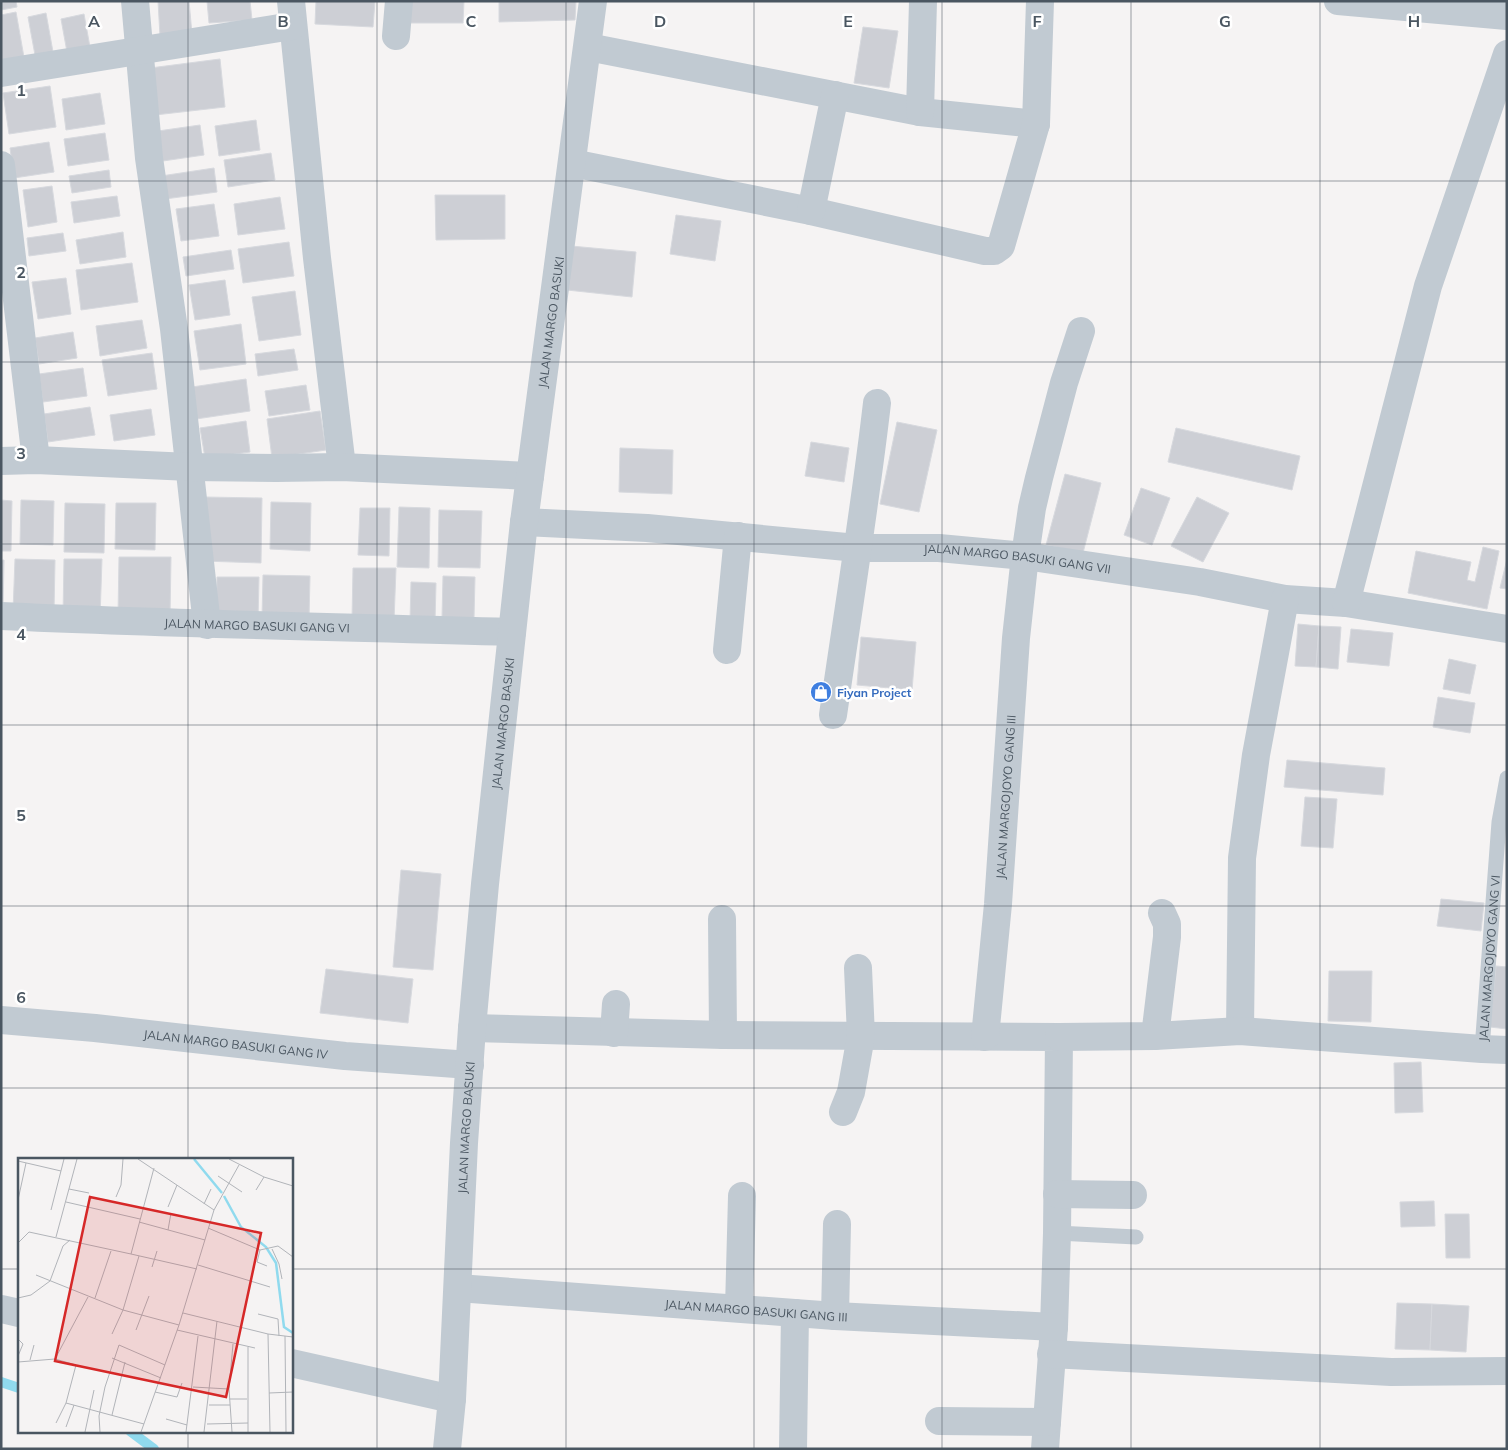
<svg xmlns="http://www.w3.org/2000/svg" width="1508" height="1450" font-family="Mulish,sans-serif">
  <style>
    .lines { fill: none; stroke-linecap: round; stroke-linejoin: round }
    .stream { stroke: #90daee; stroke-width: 10 }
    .building { fill: #cdcfd5; stroke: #d7d9de }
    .lane { stroke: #c1cad2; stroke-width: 15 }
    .street { stroke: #c1cad2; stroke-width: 28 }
    .grid { fill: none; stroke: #4a5661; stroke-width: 1; stroke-opacity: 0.55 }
    .labels { text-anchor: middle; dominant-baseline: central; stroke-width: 5; stroke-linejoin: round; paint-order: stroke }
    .street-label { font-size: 12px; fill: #4a5661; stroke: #fff }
    .shop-label { font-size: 12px; font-weight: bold; fill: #366cbe; stroke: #fff; text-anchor: start }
    .inset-river { fill: none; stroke: #90daee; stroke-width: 2.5 }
    .inset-road { fill: none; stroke: #b1b4b9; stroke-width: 1 }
    .view { fill: #d62828; fill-opacity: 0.15; stroke: #d62828; stroke-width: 2.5 }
    .inset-edge { fill: none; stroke: #4a5661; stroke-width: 2.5 }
    .grid-label { font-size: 16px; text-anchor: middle; font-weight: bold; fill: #4a5661; stroke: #fff; stroke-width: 5; stroke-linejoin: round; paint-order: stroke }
  </style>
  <rect width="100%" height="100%" fill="#f5f3f3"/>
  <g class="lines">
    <g class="stream">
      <polyline points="1,1382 19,1388"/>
      <polyline points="130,1431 154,1449"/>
    </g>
  </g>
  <g class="building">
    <polygon points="1,1 16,1 17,7 1,10"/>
    <polygon points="158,1 189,1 192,34 160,36"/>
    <polygon points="207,1 250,1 252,20 209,23"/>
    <polygon points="316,1 375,1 373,27 315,24"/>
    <polygon points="410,1 464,1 463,23 409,23"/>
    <polygon points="499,1 576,1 575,20 499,22"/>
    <polygon points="16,12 25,63 1,68 1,15"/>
    <polygon points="46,13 53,52 35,55 28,17"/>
    <polygon points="84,14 90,47 67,52 61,19"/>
    <polygon points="863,27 898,31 889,88 854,83"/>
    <polygon points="220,59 225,107 155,115 150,68"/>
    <polygon points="50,86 56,127 9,134 3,93"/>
    <polygon points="100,93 105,124 66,130 62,99"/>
    <polygon points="256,120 260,150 219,156 215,126"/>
    <polygon points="200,125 204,155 156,162 151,132"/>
    <polygon points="105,133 109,160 68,166 64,139"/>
    <polygon points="49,142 54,172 14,178 10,148"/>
    <polygon points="271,153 275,180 228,187 224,160"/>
    <polygon points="214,168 217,192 165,199 161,176"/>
    <polygon points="109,170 111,187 72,193 69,176"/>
    <polygon points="52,186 57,222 28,227 23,190"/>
    <polygon points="435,195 505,195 505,239 436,240"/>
    <polygon points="117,196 120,216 74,223 71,202"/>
    <polygon points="280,197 285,229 238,235 234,204"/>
    <polygon points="214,204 219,236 181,241 176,209"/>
    <polygon points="676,215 721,221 715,261 670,254"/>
    <polygon points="123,232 126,257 80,264 76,240"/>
    <polygon points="63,233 66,251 29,256 27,238"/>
    <polygon points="289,242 294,276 243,283 238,249"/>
    <polygon points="571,246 636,252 632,297 567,290"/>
    <polygon points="231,250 234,269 186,276 183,257"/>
    <polygon points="132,263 138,302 81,310 76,270"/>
    <polygon points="66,278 71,314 38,319 32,282"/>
    <polygon points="225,280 230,315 195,320 189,285"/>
    <polygon points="295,291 301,335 259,341 252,297"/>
    <polygon points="142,320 147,348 100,356 96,326"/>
    <polygon points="241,324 246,364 200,370 194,331"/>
    <polygon points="73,332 77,358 39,364 35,338"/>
    <polygon points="294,349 298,370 258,376 255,354"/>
    <polygon points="152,353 157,389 108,396 102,360"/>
    <polygon points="83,368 87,396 43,402 39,374"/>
    <polygon points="246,379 250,411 196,419 192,387"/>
    <polygon points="306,385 310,410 269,416 265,391"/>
    <polygon points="90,407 95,435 48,442 44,414"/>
    <polygon points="151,409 155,435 114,441 110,415"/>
    <polygon points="320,411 326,450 272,458 267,419"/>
    <polygon points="246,421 250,452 205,458 200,428"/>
    <polygon points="897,422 937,430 919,512 880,504"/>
    <polygon points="1176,428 1300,456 1292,490 1168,462"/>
    <polygon points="811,442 849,448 844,482 805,476"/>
    <polygon points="620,448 673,450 672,494 619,492"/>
    <polygon points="1065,474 1101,483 1083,553 1046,545"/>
    <polygon points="1141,488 1170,498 1152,545 1124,535"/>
    <polygon points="205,497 262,498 261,563 203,561"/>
    <polygon points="1197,497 1229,513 1203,562 1171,546"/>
    <polygon points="1,500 12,501 11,551 1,551"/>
    <polygon points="21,500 54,501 53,545 20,544"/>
    <polygon points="271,502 311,503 310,551 270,549"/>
    <polygon points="65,503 105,504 104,553 64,552"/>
    <polygon points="116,503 156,503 155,550 115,549"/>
    <polygon points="399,507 430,508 429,568 397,567"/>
    <polygon points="360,508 390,508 389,556 358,555"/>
    <polygon points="439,510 482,511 480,568 438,567"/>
    <polygon points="1483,547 1499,551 1487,609 1408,593 1416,551 1471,562 1467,580 1475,582"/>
    <polygon points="119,557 171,557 170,617 118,616"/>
    <polygon points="15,559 55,560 54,612 13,612"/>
    <polygon points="64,559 102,559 100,618 63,617"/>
    <polygon points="1507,559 1507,589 1500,588"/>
    <polygon points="1,560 4,560 3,609 1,609"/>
    <polygon points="353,568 396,568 394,621 352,620"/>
    <polygon points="263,575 310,576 309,619 262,618"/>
    <polygon points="443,576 475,577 474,618 442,618"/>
    <polygon points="217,577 259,577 258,621 216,620"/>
    <polygon points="411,582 436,583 435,622 410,622"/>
    <polygon points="1298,624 1319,626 1316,667 1295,666"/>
    <polygon points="1319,626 1341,627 1338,669 1316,667"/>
    <polygon points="1351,629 1393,633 1389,666 1347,662"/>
    <polygon points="861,637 916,642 912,690 857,685"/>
    <polygon points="1449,659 1476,665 1470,694 1443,689"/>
    <polygon points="1438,697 1475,703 1470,733 1433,727"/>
    <polygon points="1287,760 1385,768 1383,795 1284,787"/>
    <polygon points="1305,797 1337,799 1333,848 1301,846"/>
    <polygon points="401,870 441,874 433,970 393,967"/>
    <polygon points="1441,899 1484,903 1481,931 1437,926"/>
    <polygon points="1496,966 1507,967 1507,1029 1490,1027"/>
    <polygon points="326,969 413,979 408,1023 320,1013"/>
    <polygon points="1329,971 1372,971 1371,1022 1328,1021"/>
    <polygon points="1421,1062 1423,1112 1395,1113 1394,1063"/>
    <polygon points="1434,1201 1435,1226 1401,1227 1400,1202"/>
    <polygon points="1445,1214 1469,1214 1470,1258 1446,1258"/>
    <polygon points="1397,1303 1432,1304 1430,1350 1395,1349"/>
    <polygon points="1432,1304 1469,1306 1466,1352 1430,1350"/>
  </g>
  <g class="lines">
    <g class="lane">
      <path id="s1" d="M1482,1049l17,-227 8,-44"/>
      <polyline points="1057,1233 1136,1237"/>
    </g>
    <g class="street">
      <polyline points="135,1 149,158 174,329 207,625"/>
      <polyline points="291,1 317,258 342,467"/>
      <polyline points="1338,1 1507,16"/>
      <polyline points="396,36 399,1"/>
      <polyline points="588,47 920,112 1036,124"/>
      <polyline points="1,73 292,26"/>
      <polyline points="920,112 923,1"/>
      <polyline points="572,163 811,211 985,251 994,251 1001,246 1036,124 1040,1"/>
      <polyline points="1,165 36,460"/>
      <polyline points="811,211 835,95"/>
      <polyline points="1,461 36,460 190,467 276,468 342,467 530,476"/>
      <path id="s2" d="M524,522l123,6 210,20h82l86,8 175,26 85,17 61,4 161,26"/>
      <polyline points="1346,603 1428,286 1507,54"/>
      <path id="s3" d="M1,616c170,8 341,11 511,16"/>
      <polyline points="727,650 738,536"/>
      <path d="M833,715c15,-104 32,-208 44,-312"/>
      <polyline points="722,919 723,1035"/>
      <path id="s4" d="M1,1020l94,8 250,28 125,9"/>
      <polyline points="472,1028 723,1035 1059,1037 1057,1233 1054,1327 1045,1449"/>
      <polyline points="1240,1031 1242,858 1256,755 1285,599"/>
      <polyline points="614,1033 616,1004"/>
      <polyline points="1155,1036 1167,937 1167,924 1162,913"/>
      <path id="s5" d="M985,1037l13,-133 18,-266 9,-82 7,-48 7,-30 25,-95 17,-52"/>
      <polyline points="1059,1037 1155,1036 1240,1031 1482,1049 1507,1050"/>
      <polyline points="843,1112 851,1092 861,1036 858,968"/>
      <polyline points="1057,1194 1133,1195"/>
      <path id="s6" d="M458,1288l377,28 219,11"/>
      <polyline points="739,1308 742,1196"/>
      <polyline points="1,1309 19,1313"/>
      <polyline points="835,1316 837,1224"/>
      <polyline points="1051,1354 1391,1372 1507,1371"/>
      <polyline points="291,1363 452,1399"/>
      <polyline points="939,1421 1047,1422"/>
      <path id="s7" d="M447,1449l5,-50 12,-256 8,-115 13,-144 39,-362 69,-521"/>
      <polyline points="793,1449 795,1313"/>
    </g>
  </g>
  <path class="grid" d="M188,1v1158M377,1v1448M566,1v1448M754,1v1448M942,1v1448M1131,1v1448M1320,1v1448M1,181h1506M1,362h1506M1,544h1506M1,725h1506M1,906h1506M1,1088h1506M1,1269h18M291,1269h1216M188,1431v18"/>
  <defs>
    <g id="shop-disc" transform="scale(1.125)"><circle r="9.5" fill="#3f7fe0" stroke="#fff"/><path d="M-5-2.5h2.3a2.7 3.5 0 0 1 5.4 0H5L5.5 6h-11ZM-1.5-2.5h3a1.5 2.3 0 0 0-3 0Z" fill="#fff"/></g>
  </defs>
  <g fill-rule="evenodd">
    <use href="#shop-disc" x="821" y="692"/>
  </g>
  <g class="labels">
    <g class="street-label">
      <text stroke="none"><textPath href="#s7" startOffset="1132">JALAN MARGO BASUKI</textPath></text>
      <text stroke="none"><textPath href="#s2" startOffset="495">JALAN MARGO BASUKI GANG VII</textPath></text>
      <text stroke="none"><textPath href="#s3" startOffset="256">JALAN MARGO BASUKI GANG VI</textPath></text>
      <text stroke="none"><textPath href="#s7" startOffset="728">JALAN MARGO BASUKI</textPath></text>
      <text stroke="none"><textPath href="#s5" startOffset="241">JALAN MARGOJOYO GANG III</textPath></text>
      <text stroke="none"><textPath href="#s1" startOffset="91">JALAN MARGOJOYO GANG VI</textPath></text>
      <text stroke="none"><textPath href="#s4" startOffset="236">JALAN MARGO BASUKI GANG IV</textPath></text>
      <text stroke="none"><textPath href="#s7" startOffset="322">JALAN MARGO BASUKI</textPath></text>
      <text stroke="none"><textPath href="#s6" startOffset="299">JALAN MARGO BASUKI GANG III</textPath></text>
    </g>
    <g class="shop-label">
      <text x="837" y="692">Fiyan Project</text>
    </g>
  </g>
  <g transform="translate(18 1158)">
    <rect width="275" height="275" fill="#f5f3f3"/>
    <path class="inset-river" d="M176,1l28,34M206,38l17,31 25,20 10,16 8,64 9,6"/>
    <path class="inset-road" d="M120,1l76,51M211,1l35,18 29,9M0,3l43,10M136,10l-23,86 66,15M200,18l24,16M51,31l20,4M238,32l8,-13M98,39l5,-12 2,-26M0,42l8,-37M48,44l74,17M186,46l7,-15M150,49l9,-22M33,52l13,-51M121,64l66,18M190,70l52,22 18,-4 15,11M150,72l3,-17M38,79l21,-78M0,85l11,-11 102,22M254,91l7,15 3,15M242,92l-3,12 10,4M180,107l72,22M134,109l5,-16M18,117l87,35 56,15M0,140l13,-3 19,-14 13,-35 7,-6M77,140l16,-47M165,155l85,21 25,3M240,156l20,5 1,17M118,172l13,-34M159,172l78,18M94,176l11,-24 16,-54M250,176l2,98M267,178l1,96M0,181l5,5 -5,12M230,189v85M94,200l49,20M37,201l33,-62M12,202l4,-15M0,204l37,-3 21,6 -10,38 78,21M175,229l36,2M137,234l22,5 5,-14M251,235l24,-1M211,241h18M191,247h21M94,257l13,-53M148,261l21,6M38,265l10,-20M189,266l41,-1M48,269l8,-22M67,274l9,-42M82,274l-1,-16 6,-29 14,-42 46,20M123,274l38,-107 35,-115 25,-45M168,274l12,-96M186,274l13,-111M214,274l-3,-43 4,-45"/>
    <path class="view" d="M72,39l171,36 -35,164 -171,-36z"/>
    <rect width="275" height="275" class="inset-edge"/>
  </g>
  <g class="grid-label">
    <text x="94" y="27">A</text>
    <text x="283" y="27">B</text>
    <text x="471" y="27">C</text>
    <text x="660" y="27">D</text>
    <text x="848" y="27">E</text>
    <text x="1037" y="27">F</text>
    <text x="1225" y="27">G</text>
    <text x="1414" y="27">H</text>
    <text x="21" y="96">1</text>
    <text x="21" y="278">2</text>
    <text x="21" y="459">3</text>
    <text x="21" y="640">4</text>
    <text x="21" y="821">5</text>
    <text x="21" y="1003">6</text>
  </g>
  <rect width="1508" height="1450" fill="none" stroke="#4a5661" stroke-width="5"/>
</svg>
